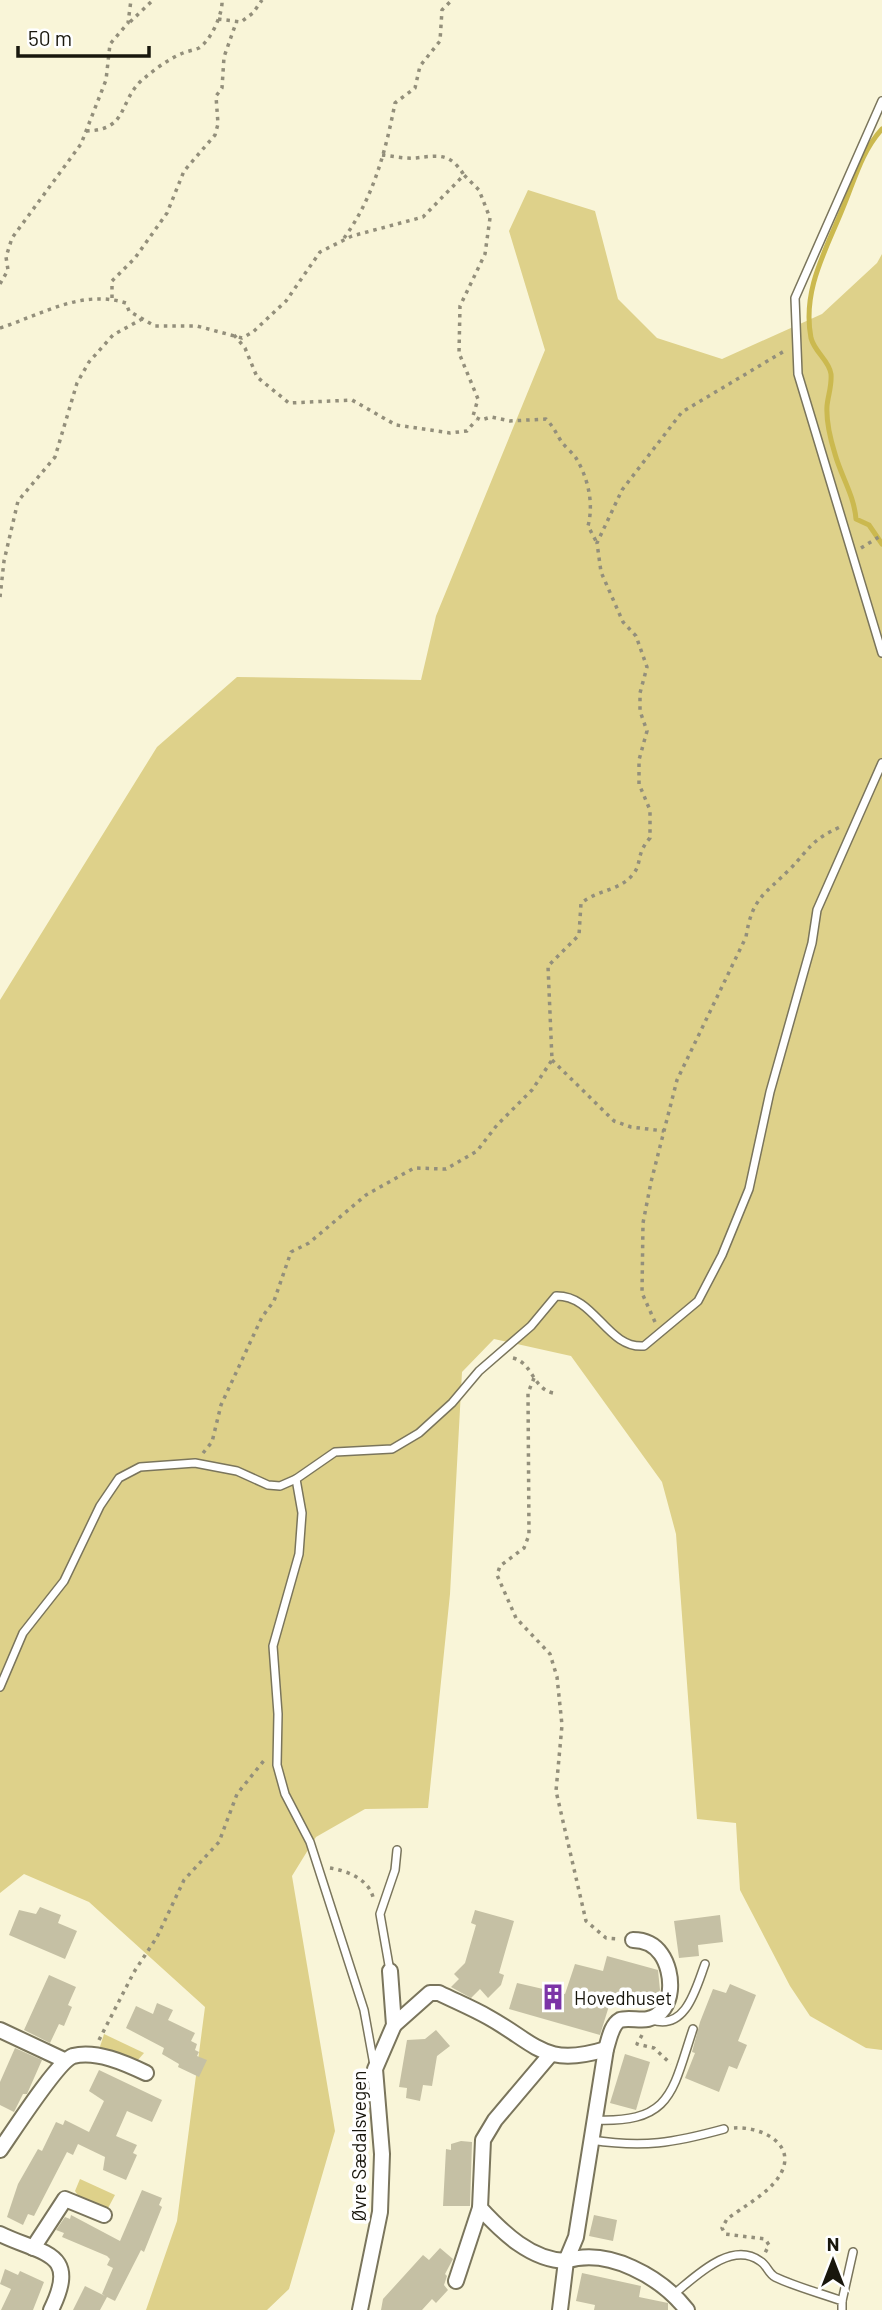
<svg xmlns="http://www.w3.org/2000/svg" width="882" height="2310" font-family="Barlow,sans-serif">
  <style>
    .green { fill: #ded18a }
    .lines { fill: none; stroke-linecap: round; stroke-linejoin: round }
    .stream { stroke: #cbb94f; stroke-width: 5 }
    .building { fill: #c5c0a4 }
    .lane-casing { stroke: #7a755c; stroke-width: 10 }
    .street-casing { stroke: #7a755c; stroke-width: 18 }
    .path { stroke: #938f7b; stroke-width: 3.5; stroke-dasharray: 3.5 5; stroke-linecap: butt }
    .lane { stroke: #fff; stroke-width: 7 }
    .street { stroke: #fff; stroke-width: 14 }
    .labels { text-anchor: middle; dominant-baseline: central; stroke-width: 7; stroke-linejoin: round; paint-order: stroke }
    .poi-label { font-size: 19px; fill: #19170d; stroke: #fff; text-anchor: start }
    .street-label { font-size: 19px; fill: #19170d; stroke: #fff }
  </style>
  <rect width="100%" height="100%" fill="#f9f5d8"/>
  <g class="green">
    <polygon points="528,190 595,211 618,299 657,338 722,359 822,314 877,263 882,254 882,2050 866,2048 810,2016 790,1986 740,1890 736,1823 697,1819 676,1534 662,1482 571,1356 494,1339 462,1372 450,1594 428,1808 365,1809 316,1837 292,1876 335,2131 289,2289 267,2310 146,2310 177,2221 205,2007 89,1902 24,1874 0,1893 0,1000 157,747 237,677 421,680 436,616 545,350 509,231"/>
    <polygon points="104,2034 144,2053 137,2061 98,2053"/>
    <polygon points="80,2179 115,2195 107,2210 81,2200 75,2191"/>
  </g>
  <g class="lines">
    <path class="stream" d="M882,129c-21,23 -28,53 -40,81 -17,42 -40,81 -31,128 4,15 18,22 20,36 1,12 -3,21 -4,32 -1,16 3,32 8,48 6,22 19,41 21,65l13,6 13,19"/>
  </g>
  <g class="building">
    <polygon points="40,1907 61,1915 58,1923 77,1931 65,1959 9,1935 19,1910 36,1914"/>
    <polygon points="475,1910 514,1921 499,1973 504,1975 501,1985 488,1998 480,1989 471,1998 451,1987 459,1979 454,1974 465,1963 476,1925 471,1923"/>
    <polygon points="720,1915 723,1942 698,1945 699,1956 679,1958 674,1921"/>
    <polygon points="607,1956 658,1970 660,1990 653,2005 613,1993 600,2035 509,2009 517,1983 565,1994 575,1964 603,1971"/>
    <polygon points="49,1975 76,1987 68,2005 72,2007 64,2026 59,2024 50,2043 24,2030"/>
    <polygon points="730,1984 756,1995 738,2041 747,2045 737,2069 729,2066 719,2092 685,2078 695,2053 692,2052 700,2022 713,1989 726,1993"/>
    <polygon points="157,2003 173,2010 168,2020 195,2033 191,2041 197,2044 195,2050 199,2052 197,2056 207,2060 199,2077 178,2067 179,2064 162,2054 164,2048 126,2028 136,2006 153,2014"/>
    <polygon points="436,2030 450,2046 437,2056 432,2086 423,2085 420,2101 406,2098 407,2088 399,2087 407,2040 425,2039"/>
    <polygon points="15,2048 42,2060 27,2094 23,2094 14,2112 0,2105 0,2082"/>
    <polygon points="625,2054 650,2062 636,2110 610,2103"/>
    <polygon points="99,2070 162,2100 152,2122 127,2111 116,2136 137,2145 133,2153 137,2155 126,2180 103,2170 105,2157 78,2144 73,2155 67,2152 34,2216 28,2214 23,2225 7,2217 18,2184 38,2149 42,2151 56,2122 63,2125 65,2120 89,2132 104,2101 89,2091"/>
    <polygon points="461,2141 472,2142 470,2206 443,2206 446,2149 451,2150 451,2144"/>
    <polygon points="142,2190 162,2198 159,2205 162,2207 144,2252 141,2250 115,2301 107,2297 100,2310 73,2310 85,2286 105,2296 102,2294 113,2268 107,2265 110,2259 107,2256 62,2237 64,2233 56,2230 65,2217 70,2219 71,2215 120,2241"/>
    <polygon points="594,2215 617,2220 613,2241 589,2236"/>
    <polygon points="440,2248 453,2259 445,2274 447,2276 444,2285 448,2290 436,2303 432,2299 422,2310 381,2310 383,2299 423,2255 429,2260"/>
    <polygon points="5,2269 18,2275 20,2271 44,2282 33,2310 1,2310 11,2289 0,2284"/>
    <polygon points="582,2273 641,2286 639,2297 668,2303 668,2310 594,2310 595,2305 576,2301"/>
  </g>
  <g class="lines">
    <g class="lane-casing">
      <g id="lane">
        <polyline points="882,101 795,298 798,374 882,653"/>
        <polyline points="0,1687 23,1633 64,1581 100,1506 119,1478 140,1467 195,1463 237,1471 268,1485 280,1486 296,1479"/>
        <polyline points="390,1971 380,1914 395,1870 397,1850"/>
        <path d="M652,2020c34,11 44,-32 53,-56"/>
        <path d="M374,2065l-10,-55 -54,-168 -25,-48 -8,-29 1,-51 -5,-68 26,-92 3,-41 -6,-34 39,-27 57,-3 27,-16 33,-30 27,-32 52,-45 25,-30c39,-1 51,53 88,50l54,-45 24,-46 27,-66 21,-97 42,-149 5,-33 65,-147"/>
        <path d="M595,2120c77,3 77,-28 98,-91"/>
        <path d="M591,2140c53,8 82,3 133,-11"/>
        <path d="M674,2294c21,-17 57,-54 86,-33 7,4 8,12 15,16 21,10 45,16 67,24v9"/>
        <polyline points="842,2301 853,2252"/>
      </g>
    </g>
    <g class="street-casing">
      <g id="street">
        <path d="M394,2025l36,-32h9c16,8 33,15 49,24 49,27 56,51 118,32"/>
        <polyline points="0,2030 64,2060"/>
        <path d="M550,2055l-55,65 -12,20 -3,68c23,25 51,52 86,53l10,-24 30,-188c3,-9 5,-24 14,-29 8,-3 20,1 28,-1 28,-7 26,-47 13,-65 -7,-10 -16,-14 -28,-14"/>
        <path d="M0,2150c12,-17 58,-89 73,-94 23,-6 52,7 73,17"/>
        <path d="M0,2234c43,21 80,17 51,76"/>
        <polyline points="33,2248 65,2199 104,2215"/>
        <polyline points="456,2281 480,2208"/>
        <polyline points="360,2310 380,2212 382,2154 375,2069 394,2025 390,1971"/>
        <path d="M560,2310l6,-49c42,-14 95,16 121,49"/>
      </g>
    </g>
    <g class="path">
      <polyline points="218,19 241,22 253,13 262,0"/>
      <polyline points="130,22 153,0"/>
      <path d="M86,131c43,-1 32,-29 56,-51 12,-10 26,-21 41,-27 5,-2 11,-3 16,-5 12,-8 24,-34 23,-48"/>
      <path d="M382,155c10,1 23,4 34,3 24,-3 34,-5 48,17"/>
      <path d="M344,238c29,-39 42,-88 51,-135l20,-15 5,-22 20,-25 2,-31 10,-10"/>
      <polyline points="0,284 8,270 6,257 12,238 81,144 106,80 110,44 128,23 131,0"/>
      <polyline points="112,298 112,281 135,258 167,213 184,171 215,135 218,124 216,96 222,88 224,57 236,23"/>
      <path d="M0,328c43,-14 82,-39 126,-25l3,8 26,15h42l45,12 11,-6 33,-31 34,-49 32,-16 71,-19 41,-42 15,15 11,28 -5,36 -25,52 -1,47 19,46 -5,17 8,4 10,-3 19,4 36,-2c7,7 10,14 15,22 4,6 11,11 15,17 12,20 18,45 12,68l9,17"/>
      <polyline points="234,335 245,348 257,377 289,403 352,400 396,425 450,433 467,431 476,420"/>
      <polyline points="861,548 882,535"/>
      <polyline points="0,597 4,561 18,501 55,457 77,383 89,362 113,335 142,319"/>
      <polyline points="552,1060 614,1121 631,1127 664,1131"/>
      <path d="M655,1322l-13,-29 1,-70 8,-41 26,-102 69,-143c6,-39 18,-42 44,-68 21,-22 20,-28 50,-42"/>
      <path d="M513,1358c20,5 19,30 40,35"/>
      <polyline points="534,1378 528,1393 529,1535 524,1548 500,1566 497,1575 516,1618 550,1654 557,1677 562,1725 556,1791 586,1921 606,1938 620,1939"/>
      <path d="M203,1453l9,-11 9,-37 41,-88 12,-16 17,-49 18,-9 57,-48 48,-27 32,1 31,-18 20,-26 35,-35 20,-30 -4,-94 31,-31 2,-32c18,-14 40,-12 53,-30 8,-11 2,-19 16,-35v-28l-11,-26v-24l8,-29 -7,-20v-18l7,-26 -11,-31 -13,-14 -22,-50 -4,-29 25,-53 60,-78 104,-62"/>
      <path d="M330,1868c18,3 38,11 43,29"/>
      <polyline points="642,2035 637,2044 654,2048 671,2064"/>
      <polyline points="99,2040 134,1972 157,1937 184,1880 219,1842 237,1794 266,1758"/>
      <path d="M734,2128c27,-2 67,17 44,50 -11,16 -35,29 -51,41l-5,9 3,6 40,5 4,6 -4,8"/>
    </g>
    <use href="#lane" class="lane"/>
    <use href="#street" class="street"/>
  </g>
  <defs>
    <g id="building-bare" transform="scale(2.1)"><path d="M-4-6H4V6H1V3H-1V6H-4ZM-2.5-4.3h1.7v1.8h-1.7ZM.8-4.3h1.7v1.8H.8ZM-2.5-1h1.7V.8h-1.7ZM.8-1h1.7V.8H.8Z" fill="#7c34a7" stroke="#fff" stroke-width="2.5" paint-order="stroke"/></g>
  </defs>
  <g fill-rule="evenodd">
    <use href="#building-bare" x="553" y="1997"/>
  </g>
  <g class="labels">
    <g class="poi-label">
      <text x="574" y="1997">Hovedhuset</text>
    </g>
    <g class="street-label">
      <text transform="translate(358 2146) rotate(-90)">Øvre Sædalsvegen</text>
    </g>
  </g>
  <g transform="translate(833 2261)" stroke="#ffffff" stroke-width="5" paint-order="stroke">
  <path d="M0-5L12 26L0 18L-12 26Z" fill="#19170d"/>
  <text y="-10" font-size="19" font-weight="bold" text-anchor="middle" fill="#19170d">N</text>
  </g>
  <path d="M18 46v10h131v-10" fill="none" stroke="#19170d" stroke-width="3.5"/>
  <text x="28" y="46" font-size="21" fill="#19170d" stroke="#ffffff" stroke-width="5" paint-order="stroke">50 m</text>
</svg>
